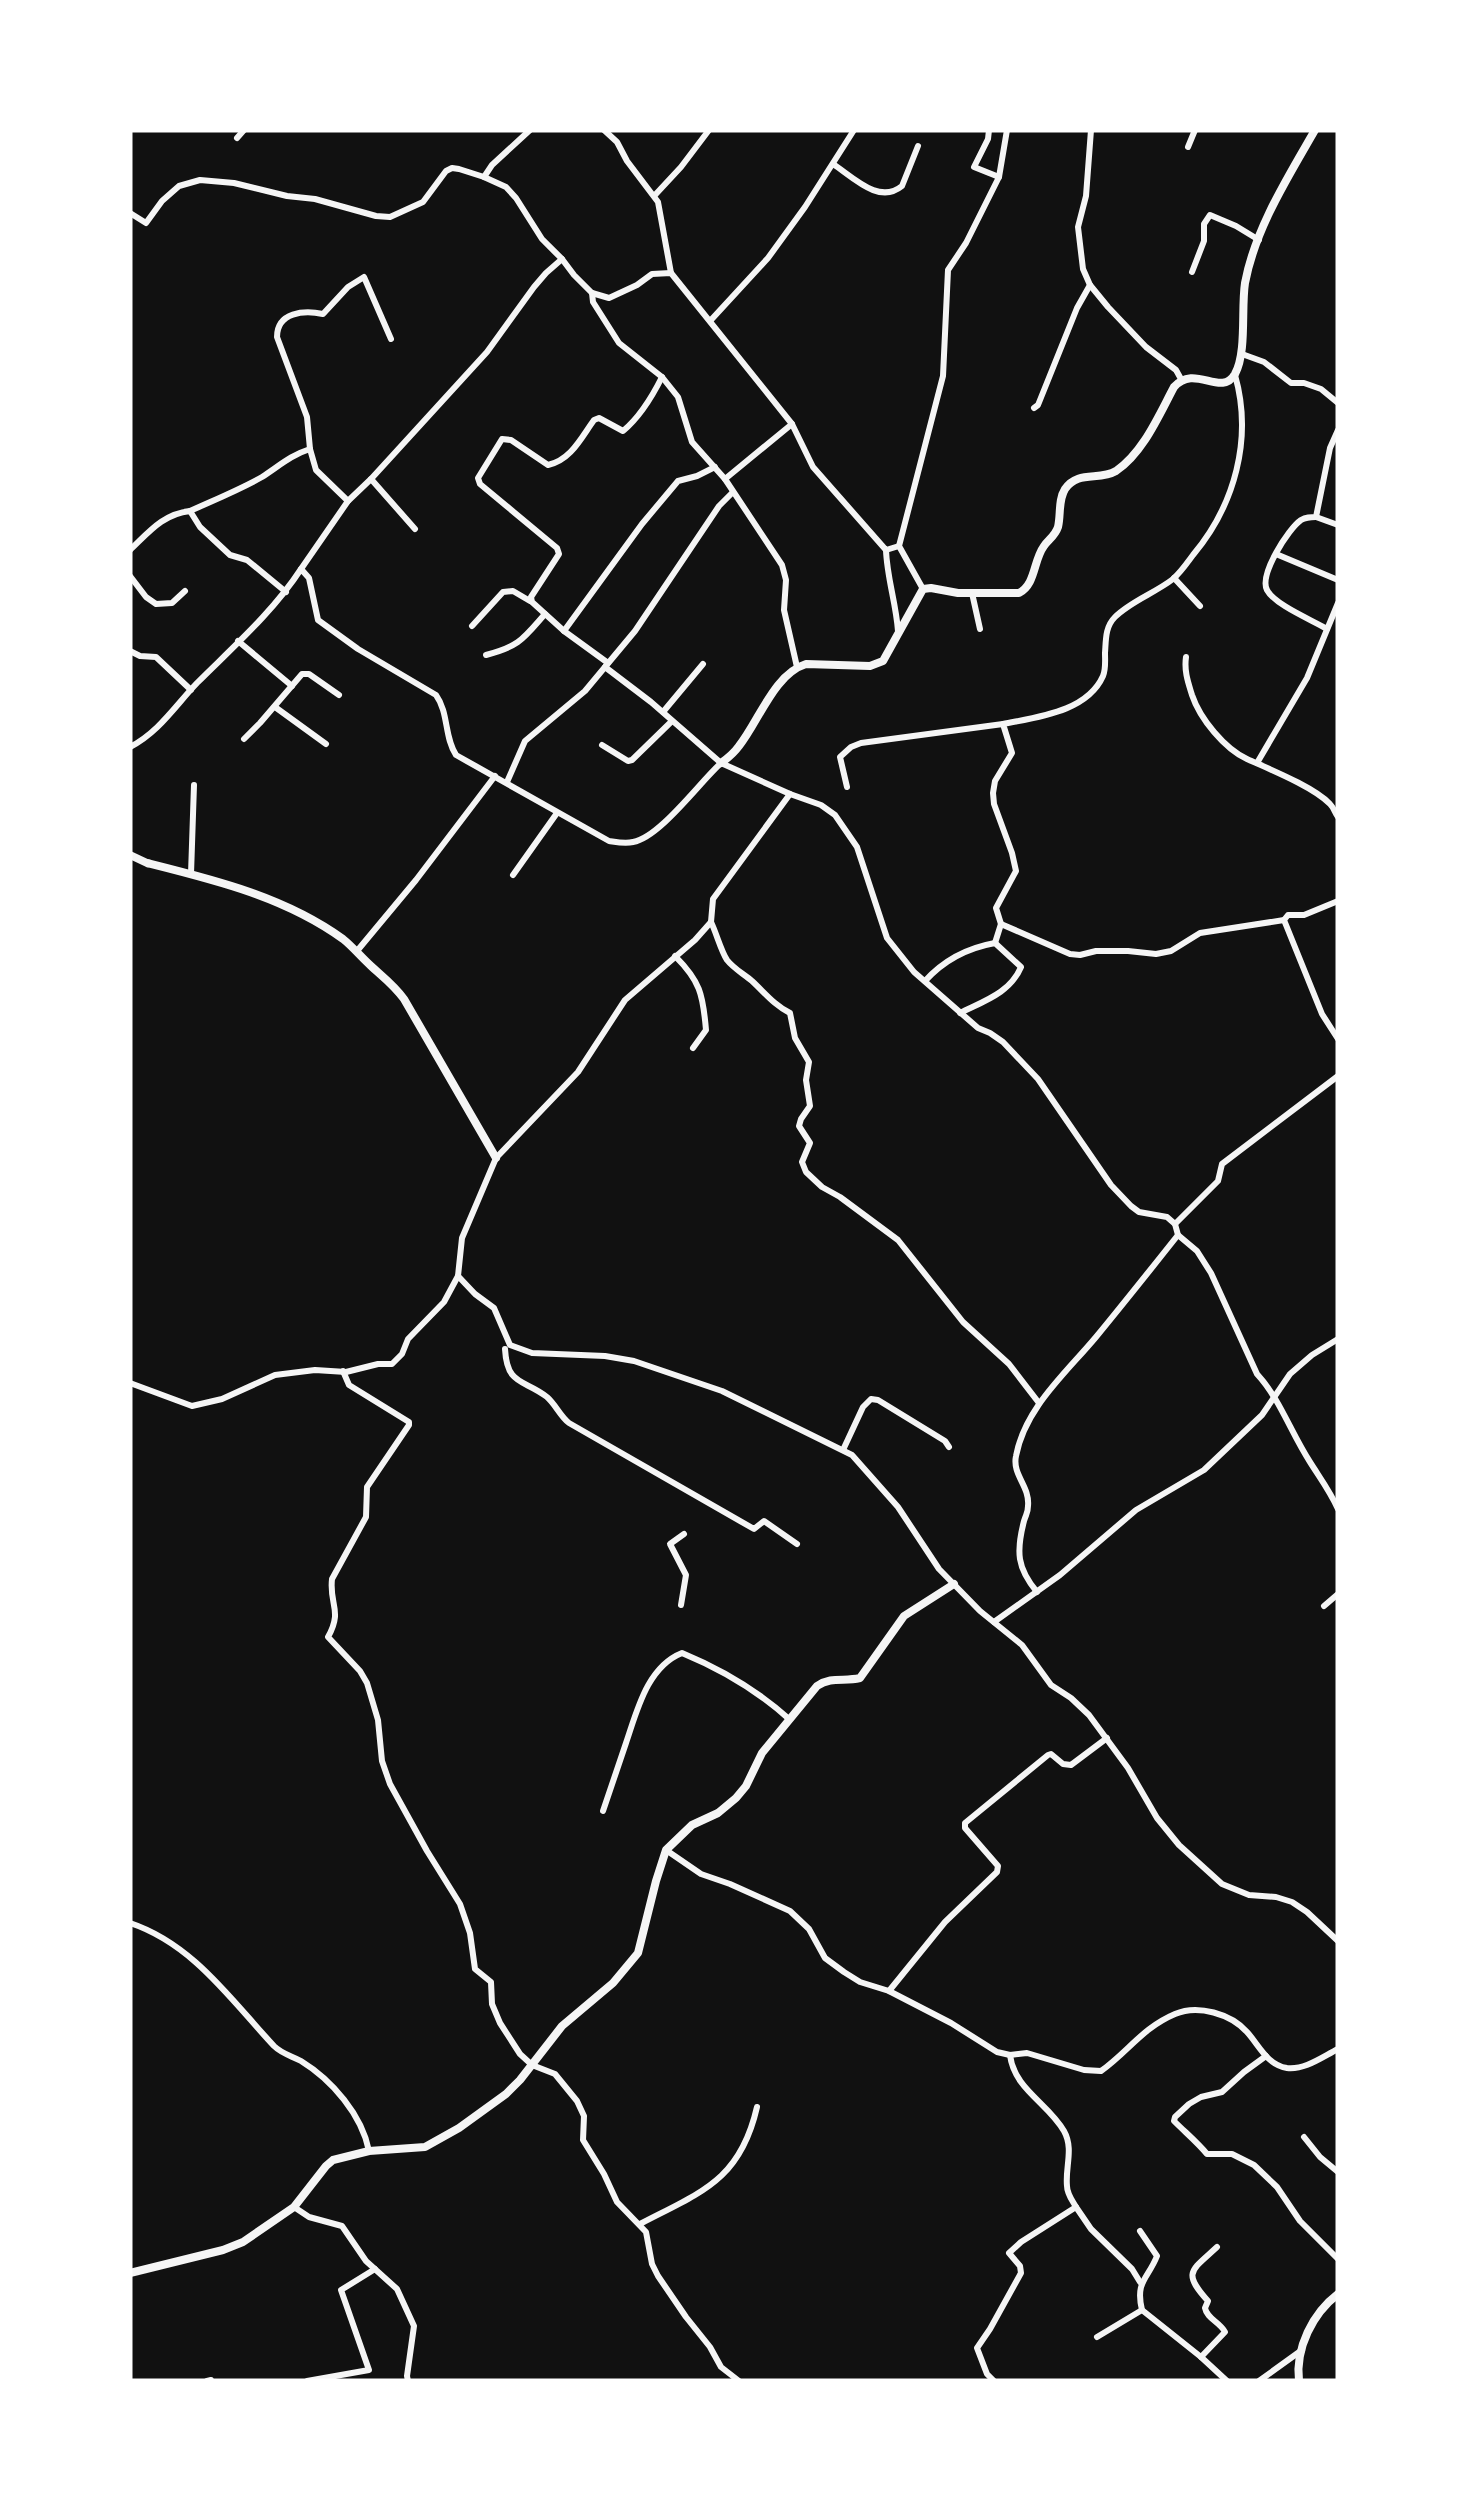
<svg xmlns="http://www.w3.org/2000/svg" width="1468" height="2511" font-family="Spectral,serif">
  <style>
    .lines { fill: none; stroke-linecap: round; stroke-linejoin: round }
    .minor { stroke: #f5f5f5; stroke-width: 6 }
    .tertiary { stroke: #f5f5f5; stroke-width: 8 }
  </style>
  <rect width="100%" height="100%" fill="#111"/>
  <g class="lines">
    <g class="minor">
      <polyline points="604,130 617,142 627,161 658,202 671,273"/>
      <polyline points="1091,130 1086,196 1078,227 1083,269 1090,285 1108,307 1146,347 1176,370 1181,379"/>
      <polyline points="237,138 244,130"/>
      <polyline points="1188,147 1195,130"/>
      <path d="M833,164c20,13 46,41 69,22l16,-40"/>
      <polyline points="484,177 492,165 530,130"/>
      <polyline points="999,177 1007,130"/>
      <polyline points="655,195 681,167 709,130"/>
      <polyline points="130,213 146,223 162,201 179,186 200,180 234,183 287,196 315,199 376,216 390,217 423,202 446,171 452,168 459,169 484,177 506,187 516,198 542,239 562,259 574,275 592,293 609,298 637,285 652,274 671,273 792,424 813,467 886,550 899,546"/>
      <polyline points="1192,272 1204,241 1204,224 1210,215 1236,226 1259,240"/>
      <polyline points="592,293 593,302 619,343 662,377 678,397 692,442 725,479 782,565 786,580 784,610 797,667"/>
      <polyline points="711,320 768,258 805,207 854,130"/>
      <polyline points="1242,354 1264,362 1291,383 1304,383 1321,389 1338,403"/>
      <polyline points="1034,408 1038,405 1077,308 1090,285"/>
      <polyline points="371,479 415,529"/>
      <polyline points="725,479 792,424"/>
      <path d="M348,501l-32,-31 -6,-21 -3,-32 -30,-80c0,-25 27,-27 46,-23l25,-27 16,-10 27,62"/>
      <path d="M190,511c24,-11 49,-21 72,-34 17,-11 29,-22 48,-28"/>
      <polyline points="1316,517 1338,525"/>
      <path d="M130,550c19,-18 33,-36 60,-39l10,16 30,28 17,5 39,32"/>
      <path d="M886,550c1,28 10,53 12,81"/>
      <polyline points="1276,554 1338,580"/>
      <polyline points="301,569 348,501 371,479 487,352 534,287 546,273 562,259"/>
      <polyline points="130,576 146,597 156,604 172,603 185,591"/>
      <polyline points="1174,578 1200,606"/>
      <polyline points="923,589 899,546 943,376 948,270 966,243 999,177 974,167 988,139 989,130"/>
      <polyline points="972,593 980,629"/>
      <polyline points="472,626 503,592 513,591 530,601"/>
      <path d="M1327,629c-15,-9 -52,-24 -60,-39 -8,-15 21,-61 34,-70 5,-3 9,-3 15,-3l14,-69 8,-18"/>
      <path d="M564,631l-32,-29 -1,-5 28,-43 -2,-6 -77,-64 -2,-6 24,-39 9,1 37,25c23,-5 33,-27 46,-45l5,-2 24,13c17,-14 29,-34 39,-54"/>
      <polyline points="238,641 292,686"/>
      <polyline points="130,651 140,656 156,657 191,690"/>
      <path d="M486,655c34,-9 37,-16 59,-41"/>
      <path d="M1186,657c-2,14 2,25 6,38 8,24 33,54 55,64 22,10 67,28 83,45 4,4 5,9 8,13"/>
      <polyline points="608,663 564,631 642,524 678,481 697,476 715,467"/>
      <path d="M605,667l46,35 70,61 69,31 31,11 14,10 22,32 30,91 27,34 64,56 12,5 13,9 35,37 73,106 20,21 8,6 28,5 8,7 3,11 19,16 14,22 46,101c23,25 34,59 53,88 10,16 20,29 28,47"/>
      <polyline points="275,707 326,744"/>
      <polyline points="663,712 703,664"/>
      <polyline points="244,739 260,723 302,674 309,674 339,695"/>
      <polyline points="602,745 628,761 632,760 672,721"/>
      <path d="M130,747c29,-15 45,-41 67,-64 36,-36 76,-71 104,-114l8,9 9,42 40,29 78,46c13,18 8,42 20,60l153,86c7,1 16,3 24,1 27,-5 66,-59 88,-79"/>
      <polyline points="1257,763 1307,678 1338,603"/>
      <polyline points="507,782 525,741 585,691 635,631 719,506 732,493"/>
      <polyline points="847,787 840,757 851,747 861,743 1003,724"/>
      <polyline points="790,794 713,899 711,922 695,940 625,1000 578,1072 496,1158 462,1238 458,1276 475,1294 494,1308 510,1345 532,1353 605,1356 634,1361 722,1391 852,1455 898,1507 939,1569 980,1611 1022,1645 1051,1685 1071,1698 1089,1715 1128,1768 1157,1818 1179,1845 1222,1884 1249,1895 1276,1897 1292,1902 1307,1912 1338,1941"/>
      <polyline points="191,874 194,785"/>
      <polyline points="513,875 557,813"/>
      <polyline points="1338,901 1304,915 1288,915 1284,920 1322,1014 1338,1039"/>
      <path d="M711,922c5,10 10,29 16,38 7,9 17,14 25,21 13,12 22,24 38,32l5,25 14,24 -3,18 4,26 -9,13 -2,7 11,17 -8,19 4,10 16,15 18,10 58,43 65,82 46,42 30,39"/>
      <polyline points="1001,924 1070,954 1080,955 1096,951 1128,951 1156,954 1171,951 1200,933 1284,920"/>
      <path d="M995,943l6,-19 -5,-16 20,-37 -4,-18 -18,-49 -1,-11 2,-12 17,-28 -9,-29c34,-7 84,-12 100,-48 3,-7 2,-16 2,-23 1,-13 0,-26 10,-36 16,-16 40,-24 58,-38 8,-7 14,-16 20,-24 42,-50 60,-117 42,-180"/>
      <polyline points="357,951 416,880 495,776"/>
      <path d="M675,956c25,25 28,38 31,74l-13,18"/>
      <path d="M925,981c19,-21 42,-33 70,-38l26,24c-11,26 -37,34 -61,46"/>
      <polyline points="1175,1224 1218,1181 1222,1164 1338,1076"/>
      <path d="M505,1349c2,37 19,30 42,48 9,8 13,19 22,26l185,106 10,-8 33,23"/>
      <path d="M343,1371l6,14 60,37v3l-42,62 -1,30 -34,62c-3,26 11,31 -4,58l32,34 7,12 11,37 4,41 8,23 37,67 33,53 10,29 5,36 16,13 1,22 8,19 20,31 12,11 23,9 22,27 7,15 -1,24 21,34 13,28 29,30 6,32 6,12 28,41 24,30 11,20 18,14"/>
      <polyline points="130,1383 192,1406 222,1399 275,1375 315,1370 346,1372 378,1364 392,1364 402,1354 408,1339 444,1302 458,1276"/>
      <polyline points="843,1450 863,1407 871,1399 878,1400 945,1441 949,1447"/>
      <path d="M1037,1592c-20,-24 -21,-40 -13,-71 2,-7 4,-8 4,-15 2,-20 -16,-31 -12,-50 9,-48 50,-83 80,-119 28,-34 55,-68 82,-102"/>
      <polyline points="681,1605 686,1575 670,1544 684,1534"/>
      <polyline points="1324,1606 1338,1594"/>
      <polyline points="994,1622 1060,1575 1136,1510 1204,1470 1262,1415 1290,1374 1312,1355 1338,1339"/>
      <path d="M603,1811c8,-23 15,-45 23,-68 11,-32 21,-76 56,-90 41,17 75,37 107,66"/>
      <path d="M666,1850l35,24 29,10 60,27 19,18 16,29 19,14 16,10 29,9 62,32 46,29 13,3 17,-2 57,17 17,1c27,-19 41,-43 74,-57 23,-10 56,0 72,18 12,13 20,33 40,36 18,2 35,-11 51,-19"/>
      <path d="M130,1923c63,21 101,77 144,123 8,8 18,10 27,15 31,19 61,54 68,90"/>
      <polyline points="889,1991 945,1922 997,1872 998,1866 965,1828 965,1823 1048,1755 1051,1754 1063,1764 1071,1765 1107,1738"/>
      <path d="M1010,2055c4,34 38,48 54,76 10,18 1,36 3,55 0,8 5,14 9,21"/>
      <path d="M1266,2056l-22,16 -22,20 -21,5 -12,7 -14,13 -1,4c12,12 23,21 33,33h25l22,11 23,22 23,34 38,38"/>
      <polyline points="1304,2137 1320,2157 1338,2172"/>
      <polyline points="294,2207 309,2217 342,2226 366,2261 397,2289 414,2326 407,2376 408,2381"/>
      <path d="M640,2224c61,-32 100,-43 117,-117"/>
      <path d="M1140,2231l17,25c-9,23 -22,25 -15,54l59,47 26,24"/>
      <polyline points="1097,2337 1142,2310"/>
      <path d="M1201,2357l24,-25c-5,-10 -18,-13 -20,-24l3,-7c-26,-29 -17,-30 9,-54"/>
      <polyline points="207,2381 211,2380"/>
      <polyline points="307,2381 369,2370 341,2290 375,2269"/>
      <polyline points="994,2381 987,2374 977,2348 990,2329 1021,2273 1020,2266 1009,2253 1021,2242 1076,2207 1091,2229 1132,2269 1140,2282"/>
      <polyline points="1259,2381 1302,2350"/>
    </g>
    <g class="tertiary">
      <path d="M721,763c7,-5 13,-10 18,-17 20,-25 35,-72 67,-82l64,2 13,-5 40,-72 8,-1 27,5h61c17,-9 14,-32 25,-47 5,-7 11,-10 14,-19 3,-12 0,-27 7,-38 13,-19 34,-8 51,-18 27,-18 43,-56 58,-84 21,-24 47,11 61,-13 12,-22 6,-65 10,-91 10,-54 43,-106 70,-153"/>
      <path d="M130,855l17,8c68,17 138,34 196,76 10,8 18,18 28,27 12,11 23,19 33,33l92,159"/>
      <path d="M130,2273l93,-23 20,-8 51,-35 32,-41 7,-6 36,-9 56,-4 34,-19 47,-34 14,-14 42,-54 51,-43 25,-30 18,-72 10,-31 26,-25 26,-12 18,-15 10,-12 16,-33 55,-67c15,-10 27,-4 43,-8l44,-62 50,-32"/>
      <path d="M1299,2381c-4,-33 14,-68 39,-87"/>
    </g>
  </g>
  <rect width="1468" height="2511" fill="none" stroke="#ffffff" stroke-width="265"/>
</svg>
